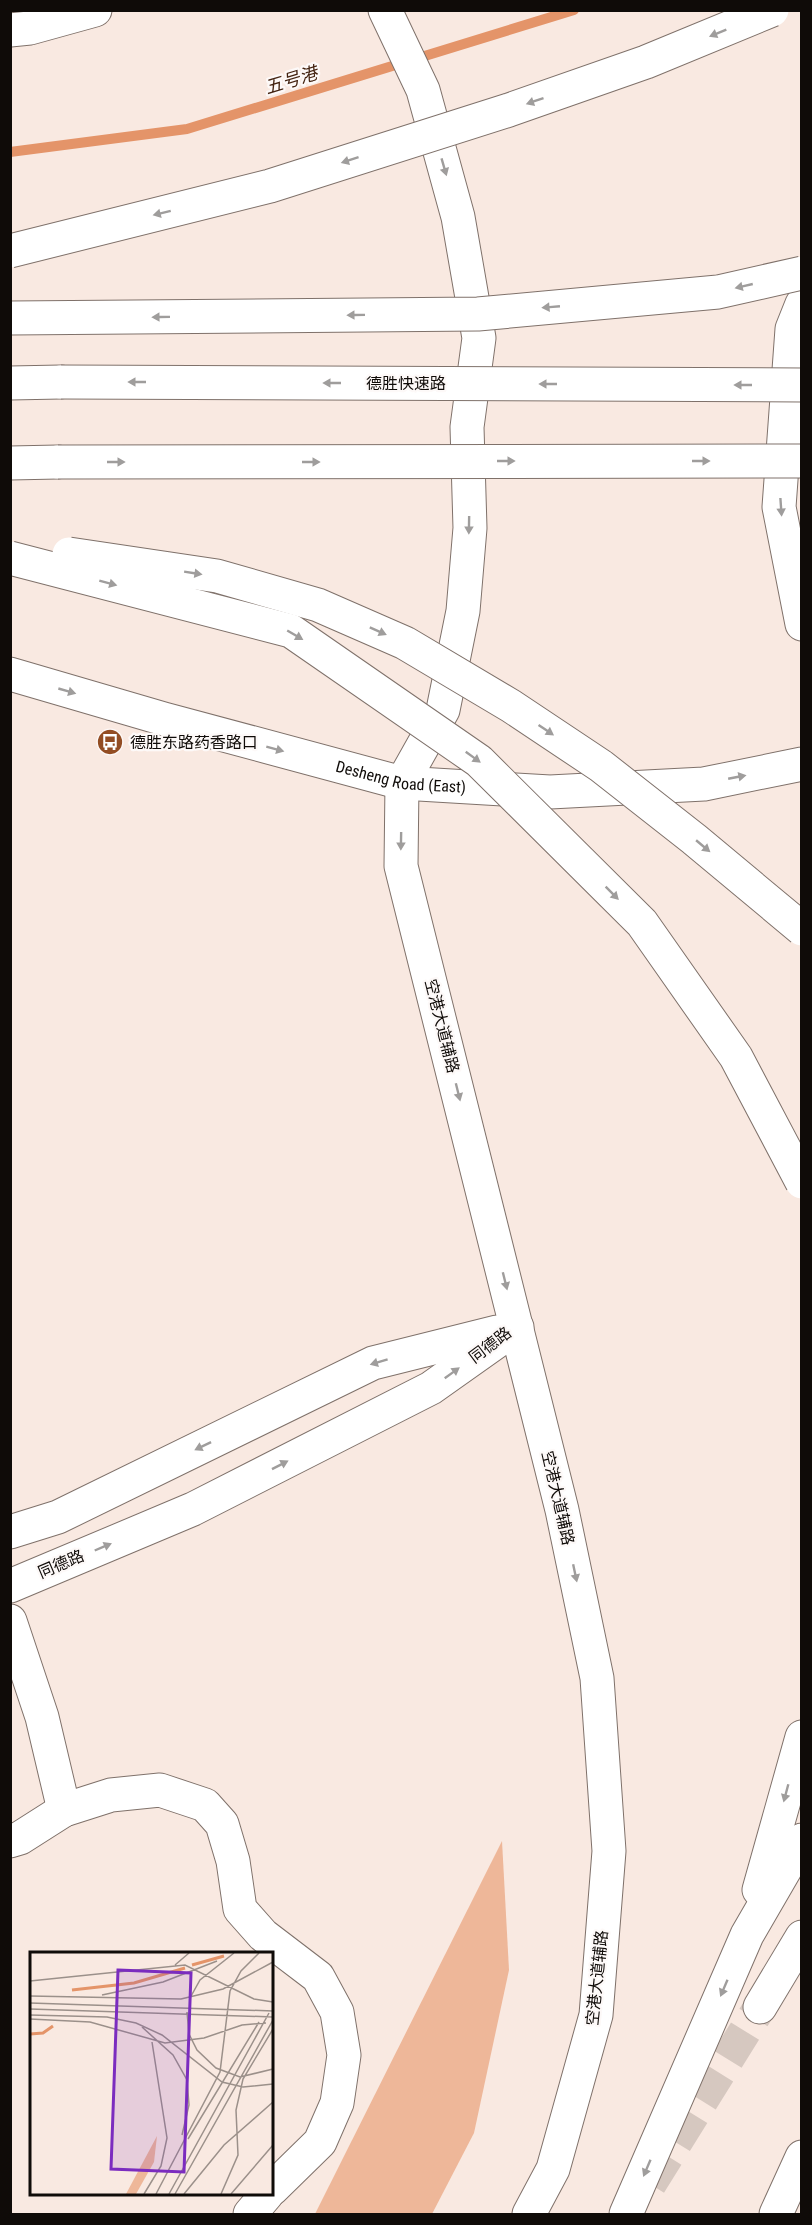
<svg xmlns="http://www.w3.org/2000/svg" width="812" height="2225" font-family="'Roboto Condensed','Noto Sans SC',sans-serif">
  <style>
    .green { fill: #eeb799 }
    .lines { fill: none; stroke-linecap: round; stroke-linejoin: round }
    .stream { stroke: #e49469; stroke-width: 10 }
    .primary-tunnel { stroke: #d6c8c0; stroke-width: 33; stroke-dasharray: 33 16; stroke-linecap: butt }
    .minor-casing { stroke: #7f716a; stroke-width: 35 }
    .tertiary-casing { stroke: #7f716a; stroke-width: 35 }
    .secondary-casing { stroke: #7f716a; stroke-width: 35 }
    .primary-casing { stroke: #7f716a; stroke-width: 35 }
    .trunk-casing { stroke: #7f716a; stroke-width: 35 }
    .minor { stroke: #fff; stroke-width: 33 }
    .tertiary { stroke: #fff; stroke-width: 33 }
    .secondary { stroke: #fff; stroke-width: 33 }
    .primary { stroke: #fff; stroke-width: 33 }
    .trunk { stroke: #fff; stroke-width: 33 }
    .trunk-bridge-casing { stroke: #7f716a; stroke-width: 35; stroke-linecap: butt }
    .trunk-bridge { stroke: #fff; stroke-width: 33 }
    .oneway { fill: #9f9d9c }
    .labels { text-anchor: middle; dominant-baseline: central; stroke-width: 4.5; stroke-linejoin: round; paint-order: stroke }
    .street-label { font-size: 16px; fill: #0f0b08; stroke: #fdf9f8 }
    .poi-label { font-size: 16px; fill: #0f0b08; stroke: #fdf9f8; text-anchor: start }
    .water-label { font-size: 18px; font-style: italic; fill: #442412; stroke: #fdf9f8 }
    .inset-river { fill: none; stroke: #e49469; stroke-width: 3 }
    .inset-road { fill: none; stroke: #9b908a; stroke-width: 1.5 }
    .view { fill: #7b2cbf; fill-opacity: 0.15; stroke: #7b2cbf; stroke-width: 3 }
    .inset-edge { fill: none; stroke: #0f0b08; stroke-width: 3 }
  </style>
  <rect width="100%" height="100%" fill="#f9e9e1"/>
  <polygon class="green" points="502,1841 509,1970 474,2133 432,2214 315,2214"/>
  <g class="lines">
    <polyline class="stream" points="10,152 187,129 574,10"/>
    <polyline class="primary-tunnel" points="650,2184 760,2007"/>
    <g class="minor-casing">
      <g id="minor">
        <polyline points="385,10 423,90 458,217 479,338 467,427 470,528 463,611 443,710 402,783"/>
        <polyline points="10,1621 42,1717 64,1810"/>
        <polyline points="10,1841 20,1838 64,1810 111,1795 160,1790 205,1805 222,1824 233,1861 240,1909 263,1935 318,1977 337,2012 344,2055 337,2103 320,2142 272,2189"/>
        <polyline points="250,2214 267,2194"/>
      </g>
    </g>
    <g class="tertiary-casing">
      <g id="tertiary">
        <polyline points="10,1532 58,1517 373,1363 497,1332"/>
        <polyline points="10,1586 193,1509 431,1388 517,1327"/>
      </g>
    </g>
    <g class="secondary-casing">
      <polyline id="secondary" points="402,783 401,866 562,1510 597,1678 609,1851 596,2015 553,2169 529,2214"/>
    </g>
    <g class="primary-casing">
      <g id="primary">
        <polyline points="10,30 30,28 95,10"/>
        <path id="s1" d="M10,674l154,45 238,64 148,9 154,-8 98,-20"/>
        <polyline points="760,2007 802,1937"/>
      </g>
    </g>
    <g class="trunk-casing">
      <g id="trunk">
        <polyline points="802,304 792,329 779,507 802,624"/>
        <polyline points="10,383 61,382"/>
        <polyline points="10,463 58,462"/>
        <polyline points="759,1890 802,1737"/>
        <polyline points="626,2214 747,1935 802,1840"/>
        <polyline points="776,2214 802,2157"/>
      </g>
    </g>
    <use href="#minor" class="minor"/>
    <use href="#tertiary" class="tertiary"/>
    <use href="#secondary" class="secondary"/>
    <use href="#primary" class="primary"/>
    <use href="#trunk" class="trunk"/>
    <g class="trunk-bridge-casing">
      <g id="trunk-bridge">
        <polyline points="10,251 270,186 509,110 646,62 772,10"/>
        <polyline points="10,318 478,314 718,292 802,273"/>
        <polyline points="61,382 802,385"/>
        <polyline points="58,462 802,461"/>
        <polyline points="69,554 217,576 318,605 405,643 511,706 601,766 694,839 802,929"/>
        <polyline points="10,558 291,631 479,761 642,923 736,1057 802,1182"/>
      </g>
    </g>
    <use href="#trunk-bridge" class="trunk-bridge"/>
  </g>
  <defs><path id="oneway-solid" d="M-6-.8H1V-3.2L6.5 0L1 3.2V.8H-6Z" transform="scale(1.5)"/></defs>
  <g class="oneway">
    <use href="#oneway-solid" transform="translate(718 33) rotate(158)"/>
    <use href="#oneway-solid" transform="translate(535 101) rotate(161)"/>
    <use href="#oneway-solid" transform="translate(350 160) rotate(162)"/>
    <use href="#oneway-solid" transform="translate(444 167) rotate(74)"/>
    <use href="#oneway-solid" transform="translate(162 213) rotate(166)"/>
    <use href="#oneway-solid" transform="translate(744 286) rotate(167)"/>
    <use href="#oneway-solid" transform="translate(551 307) rotate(175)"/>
    <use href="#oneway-solid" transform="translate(356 315) rotate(179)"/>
    <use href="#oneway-solid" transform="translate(161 317) rotate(179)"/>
    <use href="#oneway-solid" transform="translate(137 382) rotate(-180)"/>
    <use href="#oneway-solid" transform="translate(332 383) rotate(-180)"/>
    <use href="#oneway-solid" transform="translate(548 384) rotate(-180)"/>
    <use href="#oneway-solid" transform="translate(743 385) rotate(-180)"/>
    <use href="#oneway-solid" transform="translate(506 461)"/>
    <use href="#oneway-solid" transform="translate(701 461)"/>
    <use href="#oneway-solid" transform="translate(116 462)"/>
    <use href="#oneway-solid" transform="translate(311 462)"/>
    <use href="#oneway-solid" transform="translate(781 507) rotate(86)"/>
    <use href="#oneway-solid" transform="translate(469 525) rotate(91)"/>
    <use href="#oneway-solid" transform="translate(193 573) rotate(9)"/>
    <use href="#oneway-solid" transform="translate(108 583) rotate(15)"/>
    <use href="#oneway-solid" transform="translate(378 631) rotate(24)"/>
    <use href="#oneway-solid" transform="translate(295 635) rotate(30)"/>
    <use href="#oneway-solid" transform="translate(67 691) rotate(16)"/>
    <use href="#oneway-solid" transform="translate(546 730) rotate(34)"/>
    <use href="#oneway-solid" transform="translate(275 749) rotate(15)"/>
    <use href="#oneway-solid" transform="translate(473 757) rotate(36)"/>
    <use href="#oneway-solid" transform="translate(737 777) rotate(-11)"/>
    <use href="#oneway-solid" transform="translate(401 841) rotate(91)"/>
    <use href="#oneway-solid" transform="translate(703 846) rotate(40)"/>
    <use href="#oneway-solid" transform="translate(612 893) rotate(45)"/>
    <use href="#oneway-solid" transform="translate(458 1092) rotate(76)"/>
    <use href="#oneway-solid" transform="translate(505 1281) rotate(76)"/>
    <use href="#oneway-solid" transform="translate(379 1362) rotate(163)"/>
    <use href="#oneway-solid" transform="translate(452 1373) rotate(-36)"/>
    <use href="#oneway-solid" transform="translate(203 1446) rotate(154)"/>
    <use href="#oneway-solid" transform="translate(280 1465) rotate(-27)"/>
    <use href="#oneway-solid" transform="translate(103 1547) rotate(-23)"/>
    <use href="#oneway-solid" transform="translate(575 1573) rotate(78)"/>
    <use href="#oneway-solid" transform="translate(786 1793) rotate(105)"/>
    <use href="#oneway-solid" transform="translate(724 1988) rotate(113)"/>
    <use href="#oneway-solid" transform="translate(647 2168) rotate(113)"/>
  </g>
  <defs>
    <g id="bus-disc" transform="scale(1.35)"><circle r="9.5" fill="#934d23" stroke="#fdf9f8"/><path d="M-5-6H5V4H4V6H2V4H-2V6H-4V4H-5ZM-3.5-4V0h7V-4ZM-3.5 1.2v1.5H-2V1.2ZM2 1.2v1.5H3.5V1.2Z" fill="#fff"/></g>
  </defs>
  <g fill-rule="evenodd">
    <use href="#bus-disc" x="110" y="742"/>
  </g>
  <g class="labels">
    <g class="street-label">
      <text x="406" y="383">德胜快速路</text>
      <text stroke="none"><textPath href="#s1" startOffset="405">Desheng Road (East)</textPath></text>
      <text transform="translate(442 1026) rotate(76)">空港大道辅路</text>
      <text transform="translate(490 1345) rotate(-37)">同德路</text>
      <text transform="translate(558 1498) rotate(77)">空港大道辅路</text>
      <text transform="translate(61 1564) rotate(-23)">同德路</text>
      <text transform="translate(597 1978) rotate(-84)">空港大道辅路</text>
    </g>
    <g class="poi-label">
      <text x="130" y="742">德胜东路药香路口</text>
    </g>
    <g class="water-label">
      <text transform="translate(291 80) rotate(-17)">五号港</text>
    </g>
  </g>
  <g transform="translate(30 1952)">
    <rect width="243" height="243" fill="#f9e9e1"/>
    <path d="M127,184l-3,26 -18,32h-10z" fill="#eeb799"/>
    <path class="inset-river" d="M162,13l32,-9M42,38l62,-7 51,-15M0,82l13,-1 10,-7"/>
    <path class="inset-road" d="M145,13l14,-12M0,29l155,-16 69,34 19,3M72,43l61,-13 54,-21M0,44l151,3 42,-10 50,-27M160,46l10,-18 34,-27M0,51l243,8M0,57l243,8M157,60l2,22 8,16 19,18 24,9 33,-8M0,63l77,2 29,6 26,12 60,47 21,5 30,-3M0,67l60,3 75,21 39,-5 38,-13 24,-2M112,75l31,28 14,25 2,25 -7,30M158,187l71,-117M114,242l17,-28 6,-28 -15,-96M126,242l64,-122 10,-81 11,-20 18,-18M139,242l100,-181M145,242l98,-174M154,242l40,-49 49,-43M191,242l17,-39 -2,-45 7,-31 30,-50M201,242l42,-49"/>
    <path class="view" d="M88,18l73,3 -7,199 -73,-3z"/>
    <rect width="243" height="243" class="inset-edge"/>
  </g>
  <rect width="812" height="2225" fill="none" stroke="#0f0b08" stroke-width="24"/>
</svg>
